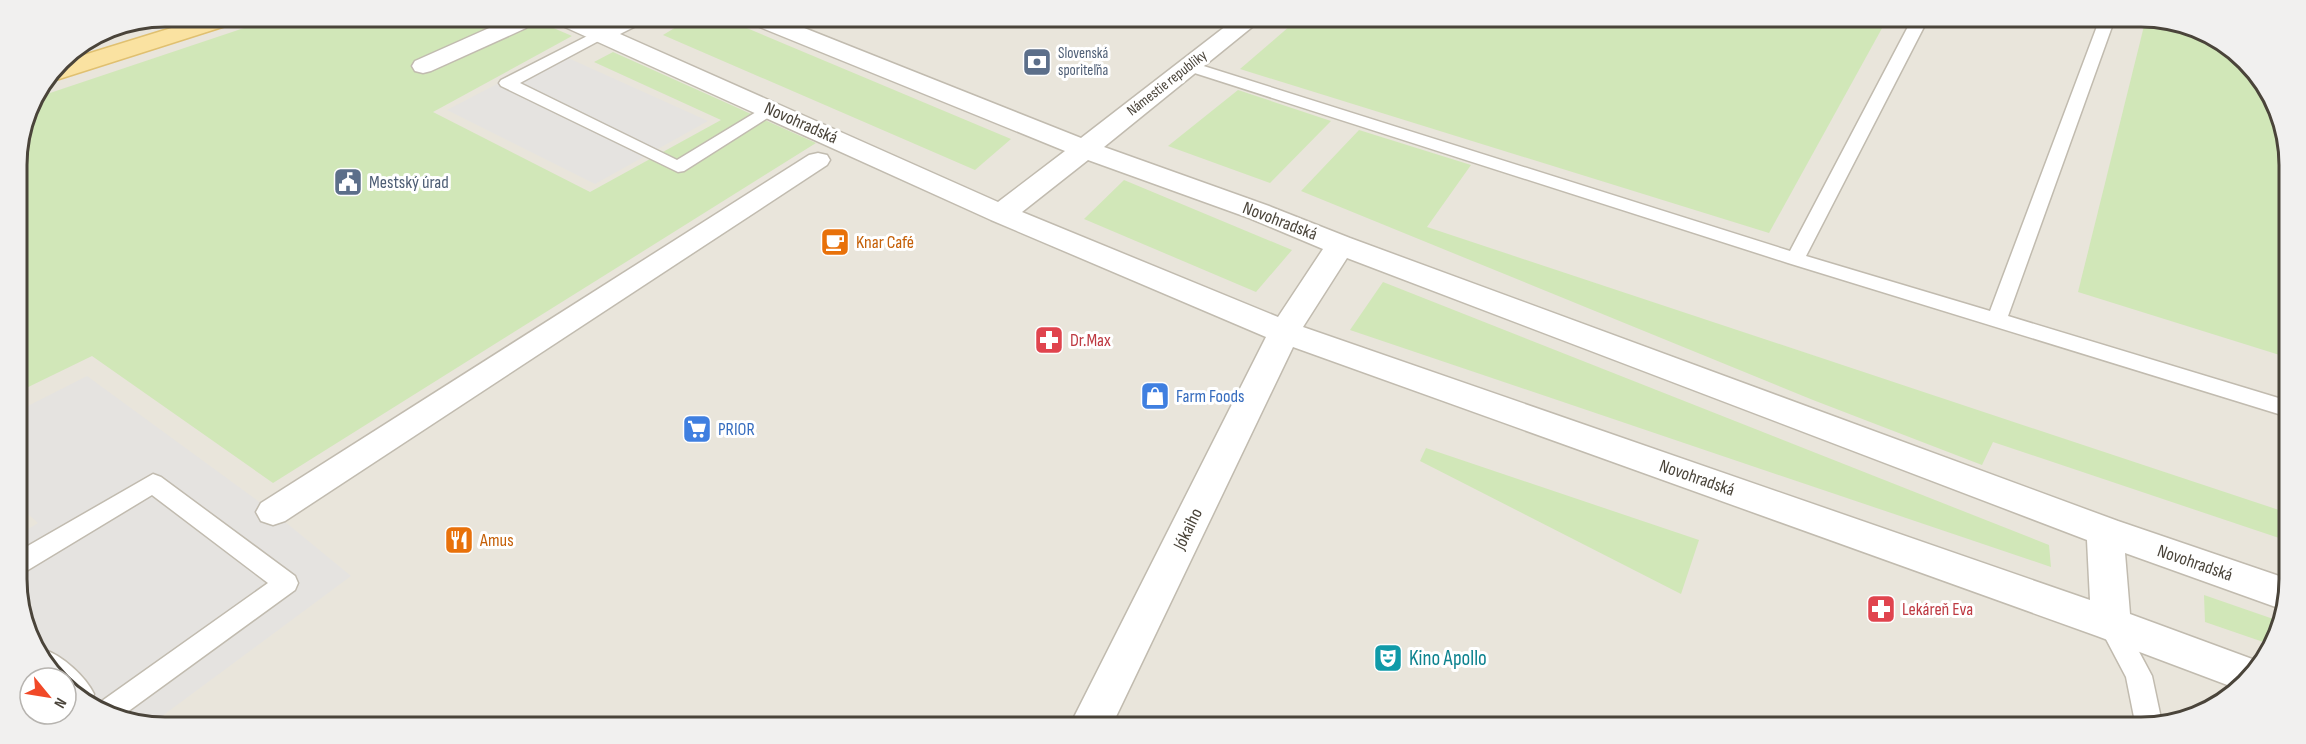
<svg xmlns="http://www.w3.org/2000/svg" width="2306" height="744" font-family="'Sofia Sans Condensed',sans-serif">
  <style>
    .residential { fill: #e9e5db }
    .green { fill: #d1e7b8 }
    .parking { fill: #e5e3e0 }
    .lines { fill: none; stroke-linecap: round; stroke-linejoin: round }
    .service-casing { stroke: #c1bbaf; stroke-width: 3 }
    .pedestrian-casing { stroke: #c1bbaf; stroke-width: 3 }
    .minor-casing { stroke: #c1bbaf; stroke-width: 3 }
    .primary-casing { stroke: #e0c070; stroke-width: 3 }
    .service { fill: #fff; fill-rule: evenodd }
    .pedestrian { fill: #fff; fill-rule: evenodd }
    .minor { fill: #fff; fill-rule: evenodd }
    .primary { fill: #fae2a1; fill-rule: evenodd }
    .labels { text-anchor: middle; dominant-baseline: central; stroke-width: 6; stroke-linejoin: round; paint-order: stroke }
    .far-service-label { font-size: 15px; fill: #4e5e75; stroke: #fff; text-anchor: start }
    .far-street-label { font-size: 15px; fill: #4a443a; stroke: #fff }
    .street-label { font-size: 18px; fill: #4a443a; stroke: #fff }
    .service-label { font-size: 18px; fill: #4e5e75; stroke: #fff; text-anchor: start }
    .food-label { font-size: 18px; fill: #c56008; stroke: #fff; text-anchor: start }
    .health-label { font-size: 18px; fill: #be3a42; stroke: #fff; text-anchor: start }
    .shop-label { font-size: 18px; fill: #366cbe; stroke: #fff; text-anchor: start }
    .near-culture-label { font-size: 21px; fill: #0d838f; stroke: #fff; text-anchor: start }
    .rim { fill: none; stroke: #4a443a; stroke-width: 3 }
  </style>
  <rect width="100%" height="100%" fill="#f5f3ec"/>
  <polygon class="residential" points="165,17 2180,22 2252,67 2287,136 2284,618 2265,661 2232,697 2150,727 126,722 66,678 54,677 19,608 17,156 28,108 60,60 109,28"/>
  <g class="green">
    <polygon points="277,17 528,17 572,36 433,112 590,192 721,120 594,62 613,52 816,143 273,483 92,356 18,392 17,156 28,108 35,98"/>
    <polygon points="691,18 723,18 1011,139 975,170 663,35"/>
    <polygon points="1298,19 1886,21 1769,233 1240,69"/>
    <polygon points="2145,22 2180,22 2252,67 2287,136 2286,357 2078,292"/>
    <polygon points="1238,90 1331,121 1270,183 1168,146"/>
    <polygon points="1359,130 1471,165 1427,227 2285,512 2285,540 1993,442 1982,465 1813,400 1301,191"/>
    <polygon points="1124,180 1292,250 1256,292 1084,219"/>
    <polygon points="1383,282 2049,545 2051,567 1350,330"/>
    <polygon points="1426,448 1699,540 1681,594 1420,461"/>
    <polygon points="2204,595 2282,622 2272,645 2205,622"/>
  </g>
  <g class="parking">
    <polygon points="557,53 708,121 595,184 447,110"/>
    <polygon points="87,376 273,512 351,576 154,722 126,722 66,685 66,678 54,677 19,608 19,535 38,523 19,506 18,411"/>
  </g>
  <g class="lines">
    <g class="service-casing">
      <g id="service">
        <polygon points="1911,21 1927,21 1806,256 1990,311 2099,21 2114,21 2008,316 2285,400 2285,416 1788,263 1182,69 1180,66 1182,63 1194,63 1790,251"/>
        <polygon points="601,29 609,34 606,37 520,83 677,160 766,106 778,106 780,110 684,171 678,172 501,86 499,83 501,80"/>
        <polygon points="153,474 161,477 295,576 298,583 295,590 119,718 98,705 99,703 268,583 152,495 28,570 19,573 19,551"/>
        <polygon points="2111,613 2120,616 2152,676 2162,723 2150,727 2136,727 2126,677 2098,624 2102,616"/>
        <path d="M45,650c18,6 41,27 49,44l-3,7 -25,-16v-7l-12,-1 -13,-26z"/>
      </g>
    </g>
    <g class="pedestrian-casing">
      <g id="pedestrian">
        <polygon points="514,17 526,18 529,23 526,28 431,71 423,73 415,71 412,66 415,61"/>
        <polygon points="818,153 827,155 830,160 827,165 285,521 273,525 261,521 256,512 261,503 809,155"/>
      </g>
    </g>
    <g class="minor-casing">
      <path id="minor" d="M552,18h31l17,7 16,-7h30l-4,5 -22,11 378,168 67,-51 -315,-128 -4,-5h33l302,120 154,-119h27l-158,128 165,59 81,32 768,283 167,57 -1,32 -159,-57 5,61 133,49 -25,26 -141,-53 -804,-289 -181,378h-42l196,-388 -275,-117 -435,-197zM1088,160l161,58 74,31 -45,68 -256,-105zM1347,258l740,282 3,60 -787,-273z"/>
    </g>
    <g class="primary-casing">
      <polygon id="primary" points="207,17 242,17 238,22 59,79 46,81 58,63"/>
    </g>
    <use href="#service" class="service"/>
    <use href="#pedestrian" class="pedestrian"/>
    <use href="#minor" class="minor"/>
    <use href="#primary" class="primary"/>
  </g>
  <defs>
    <g id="bank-square" transform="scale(1.5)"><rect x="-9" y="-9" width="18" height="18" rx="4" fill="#5c6f8a" stroke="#fff"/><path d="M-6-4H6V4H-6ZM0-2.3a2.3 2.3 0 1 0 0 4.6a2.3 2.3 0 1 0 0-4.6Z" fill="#fff"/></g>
    <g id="civic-square" transform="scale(1.5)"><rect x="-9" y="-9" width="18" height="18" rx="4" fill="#5c6f8a" stroke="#fff"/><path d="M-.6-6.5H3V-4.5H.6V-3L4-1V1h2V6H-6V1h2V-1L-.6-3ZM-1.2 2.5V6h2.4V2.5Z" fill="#fff"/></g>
    <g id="cafe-square" transform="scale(1.5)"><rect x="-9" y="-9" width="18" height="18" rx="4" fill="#e8710a" stroke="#fff"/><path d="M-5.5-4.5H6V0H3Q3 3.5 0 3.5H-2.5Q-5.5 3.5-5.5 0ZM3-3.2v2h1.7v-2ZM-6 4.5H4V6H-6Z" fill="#fff"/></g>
    <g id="pharmacy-square" transform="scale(1.5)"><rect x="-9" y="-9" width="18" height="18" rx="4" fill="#e0444e" stroke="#fff"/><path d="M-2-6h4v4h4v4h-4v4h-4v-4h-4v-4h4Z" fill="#fff"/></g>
    <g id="shop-square" transform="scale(1.5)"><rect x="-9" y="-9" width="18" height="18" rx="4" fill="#3f7fe0" stroke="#fff"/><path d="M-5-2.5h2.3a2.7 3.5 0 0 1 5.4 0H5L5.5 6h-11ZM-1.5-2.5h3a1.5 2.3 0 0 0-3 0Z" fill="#fff"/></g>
    <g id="supermarket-square" transform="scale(1.5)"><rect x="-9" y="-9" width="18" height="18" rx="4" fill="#3f7fe0" stroke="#fff"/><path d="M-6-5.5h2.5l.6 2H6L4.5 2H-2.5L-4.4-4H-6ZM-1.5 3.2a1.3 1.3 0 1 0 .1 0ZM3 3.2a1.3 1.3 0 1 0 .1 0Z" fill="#fff"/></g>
    <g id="restaurant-square" transform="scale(1.5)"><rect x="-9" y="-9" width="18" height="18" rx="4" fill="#e8710a" stroke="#fff"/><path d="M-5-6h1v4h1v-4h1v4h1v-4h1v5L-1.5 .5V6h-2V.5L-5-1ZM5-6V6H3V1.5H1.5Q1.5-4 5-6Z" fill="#fff"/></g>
    <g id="theatre-square" transform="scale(1.5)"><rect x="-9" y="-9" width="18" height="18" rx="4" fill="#0f9aa8" stroke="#fff"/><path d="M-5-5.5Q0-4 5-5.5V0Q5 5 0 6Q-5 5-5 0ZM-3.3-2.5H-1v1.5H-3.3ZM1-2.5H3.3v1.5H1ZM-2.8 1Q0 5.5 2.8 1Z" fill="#fff"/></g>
  </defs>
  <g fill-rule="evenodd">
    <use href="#bank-square" x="1037" y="62"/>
    <use href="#civic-square" x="348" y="182"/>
    <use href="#cafe-square" x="835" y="242"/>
    <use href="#pharmacy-square" x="1049" y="340"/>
    <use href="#shop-square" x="1155" y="396"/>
    <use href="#supermarket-square" x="697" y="429"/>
    <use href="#restaurant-square" x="459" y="540"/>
    <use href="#pharmacy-square" x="1881" y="609"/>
    <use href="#theatre-square" x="1388" y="658"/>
  </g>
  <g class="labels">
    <g class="far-service-label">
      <text x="1058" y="53">Slovenská<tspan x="1058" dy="17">sporiteľňa</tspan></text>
    </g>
    <g class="far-street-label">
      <text transform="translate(1167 83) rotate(-38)">Námestie republiky</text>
    </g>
    <g class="street-label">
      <text transform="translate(801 123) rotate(24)">Novohradská</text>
      <text transform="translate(1280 221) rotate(21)">Novohradská</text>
      <text transform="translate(1697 478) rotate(19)">Novohradská</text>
      <text transform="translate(1188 529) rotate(-64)">Jókaiho</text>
      <text transform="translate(2195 563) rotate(19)">Novohradská</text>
    </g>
    <g class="service-label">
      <text x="369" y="182">Mestský úrad</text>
    </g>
    <g class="food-label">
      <text x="856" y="242">Knar Café</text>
      <text x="480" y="540">Amus</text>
    </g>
    <g class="health-label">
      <text x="1070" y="340">Dr.Max</text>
      <text x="1902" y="609">Lekáreň Eva</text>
    </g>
    <g class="shop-label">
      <text x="1176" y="396">Farm Foods</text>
      <text x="718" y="429">PRIOR</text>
    </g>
    <g class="near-culture-label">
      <text x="1409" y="658">Kino Apollo</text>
    </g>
  </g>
  <path d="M0 0H2306V744H0ZM165 27H2141A138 138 0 0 1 2279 165V579A138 138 0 0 1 2141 717H165A138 138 0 0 1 27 579V165A138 138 0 0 1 165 27Z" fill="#f1f0ef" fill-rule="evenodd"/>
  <path class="rim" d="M165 27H2141A138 138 0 0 1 2279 165V579A138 138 0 0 1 2141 717H165A138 138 0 0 1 27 579V165A138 138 0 0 1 165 27Z"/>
  <g transform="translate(48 696) rotate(120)"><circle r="28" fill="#ffffff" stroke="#b7b4b0" stroke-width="1.5"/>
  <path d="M0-4.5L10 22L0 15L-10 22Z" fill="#f14928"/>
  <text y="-9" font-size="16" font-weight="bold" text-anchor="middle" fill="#4a443a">N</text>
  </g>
</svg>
